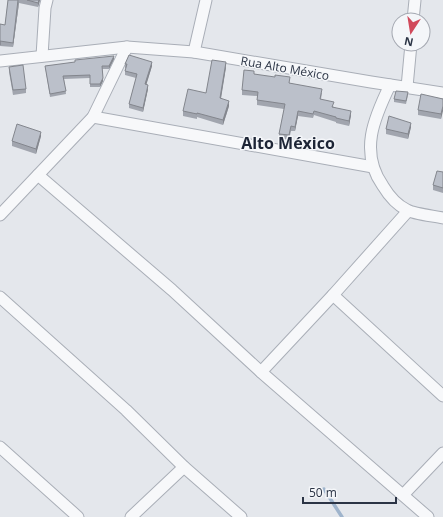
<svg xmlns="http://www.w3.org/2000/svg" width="443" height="517" font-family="'Open Sans',sans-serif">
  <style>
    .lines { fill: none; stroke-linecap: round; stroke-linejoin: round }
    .stream { stroke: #9fb4cc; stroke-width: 3.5 }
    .street-casing { stroke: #a9aeb7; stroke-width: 13 }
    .street { stroke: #f7f8fa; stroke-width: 11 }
    .wall { fill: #a1a5ae }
    .shaded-wall { fill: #83868d }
    .building { fill: #bbc0ca; stroke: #83868d }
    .labels { text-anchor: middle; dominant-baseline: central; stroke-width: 3; stroke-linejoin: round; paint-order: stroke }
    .street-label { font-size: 12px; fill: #2b3445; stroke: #f4f6f9 }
    .district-label { font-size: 16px; font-weight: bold; fill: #1d2536; stroke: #f4f6f9 }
  </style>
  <rect width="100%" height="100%" fill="#e4e7ec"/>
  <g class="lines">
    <polyline class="stream" points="324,489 342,517"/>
    <g class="street-casing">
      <g id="street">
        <polyline points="413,20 415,0"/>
        <polyline points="194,52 206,0"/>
        <polyline points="42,56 45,8 47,0"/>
        <polyline points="0,61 127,47 194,52 371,82 443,93"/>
        <path d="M390,85c-16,33 -31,67 -7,101 6,10 14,19 24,24 7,4 27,6 36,8"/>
        <polyline points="407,87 411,44"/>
        <polyline points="93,117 373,167"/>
        <polyline points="38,175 172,290 261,372 428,517"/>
        <polyline points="0,215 93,117 127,47"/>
        <polyline points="333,295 443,396"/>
        <polyline points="0,297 126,410 184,467 241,517"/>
        <polyline points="261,372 333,295 408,211"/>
        <polyline points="0,447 78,517"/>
        <polyline points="403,495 443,453"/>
        <polyline points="131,517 184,467"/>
      </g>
    </g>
    <use href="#street" class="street"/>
  </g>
  <g class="wall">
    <polygon points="8,0 40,0 38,7 19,3 13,47 0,46 0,49 0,24 5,25"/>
    <polygon points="114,59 109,69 102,69 103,81 100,87 90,87 90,78 64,79 66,94 50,97 45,66"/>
    <polygon points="125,64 152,66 146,85 148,89 143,112 129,108 129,104 136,78 125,75 125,71 126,68 125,68"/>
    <polygon points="9,67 26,89 26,93 13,95 9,72"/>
    <polygon points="226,67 221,99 229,106 223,125 197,117 197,119 183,116 183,111 206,93"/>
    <polygon points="254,74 290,83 322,93 321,99 334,107 351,115 349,126 336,123 336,122 314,115 313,118 298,116 295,131 291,131 289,140 279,138 279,134 284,109 257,105 257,96 242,95 242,90"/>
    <polygon points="408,95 406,104 394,102 394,99"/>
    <polygon points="443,99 441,119 418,115 418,110"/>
    <polygon points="411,127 408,139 386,134 386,129"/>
    <polygon points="41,136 36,154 12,146 12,141"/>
    <polygon points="443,172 443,193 433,190 433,185"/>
  </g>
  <g class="shaded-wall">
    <polygon points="19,0 19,3 13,47 13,43"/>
    <polygon points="39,0 40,0 38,7 38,3"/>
    <polygon points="114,56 114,59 109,69 109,66"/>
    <polygon points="152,62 152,66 145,89 145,84"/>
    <polygon points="226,62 226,67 220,103 220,98"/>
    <polygon points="103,78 103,81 100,87 100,84"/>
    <polygon points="148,85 148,89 143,112 143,108"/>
    <polygon points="229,101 229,106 223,125 223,120"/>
    <polygon points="443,106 443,111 441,119 441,114"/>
    <polygon points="298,111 298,116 295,131 295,127"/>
    <polygon points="351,111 351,115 349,126 349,121"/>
    <polygon points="411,123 411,127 408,139 408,134"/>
    <polygon points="41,132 41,136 36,154 36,149"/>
  </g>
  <g class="building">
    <polygon points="8,0 18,0 13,43 0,41 0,45 0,24 5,25"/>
    <polygon points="27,0 39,0 38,3"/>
    <polygon points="129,55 152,62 145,84 148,85 143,108 129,104 137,74 125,71 127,64 125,64"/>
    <polygon points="114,56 109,66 102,66 103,78 100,84 90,84 90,75 63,76 66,91 50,94 45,66 75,62 75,60"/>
    <polygon points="212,60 226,62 220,98 229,101 223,120 197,113 197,114 183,111 188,89 206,93"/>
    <polygon points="23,65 26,89 13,90 9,67"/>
    <polygon points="244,70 254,71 254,74 275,77 275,75 290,77 289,83 322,89 320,99 334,102 332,107 351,111 349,121 336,118 336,117 314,111 313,114 298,111 295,127 291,126 289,135 279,134 285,104 257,100 258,92 242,90"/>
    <polygon points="396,91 408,92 406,101 394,99"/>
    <polygon points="421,94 443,99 443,106 441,114 418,110"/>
    <polygon points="389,116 411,123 408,134 386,129"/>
    <polygon points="17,124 41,132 36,149 12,141"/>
    <polygon points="437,171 443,172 443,188 433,185"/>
  </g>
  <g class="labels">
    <g class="street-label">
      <text transform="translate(285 68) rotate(10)">Rua Alto México</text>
    </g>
    <g class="district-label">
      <text x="288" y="143">Alto México</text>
    </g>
  </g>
  <g transform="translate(411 32) rotate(192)"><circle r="19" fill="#f4f6f9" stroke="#a4a8b1"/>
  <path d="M0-3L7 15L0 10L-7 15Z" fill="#d1495b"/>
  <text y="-6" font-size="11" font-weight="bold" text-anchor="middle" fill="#2b3445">N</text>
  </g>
  <path d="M303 497v6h93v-6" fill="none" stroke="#2b3445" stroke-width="2"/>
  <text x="309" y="497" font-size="12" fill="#2b3445" stroke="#f4f6f9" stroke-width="3" paint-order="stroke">50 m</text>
</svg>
